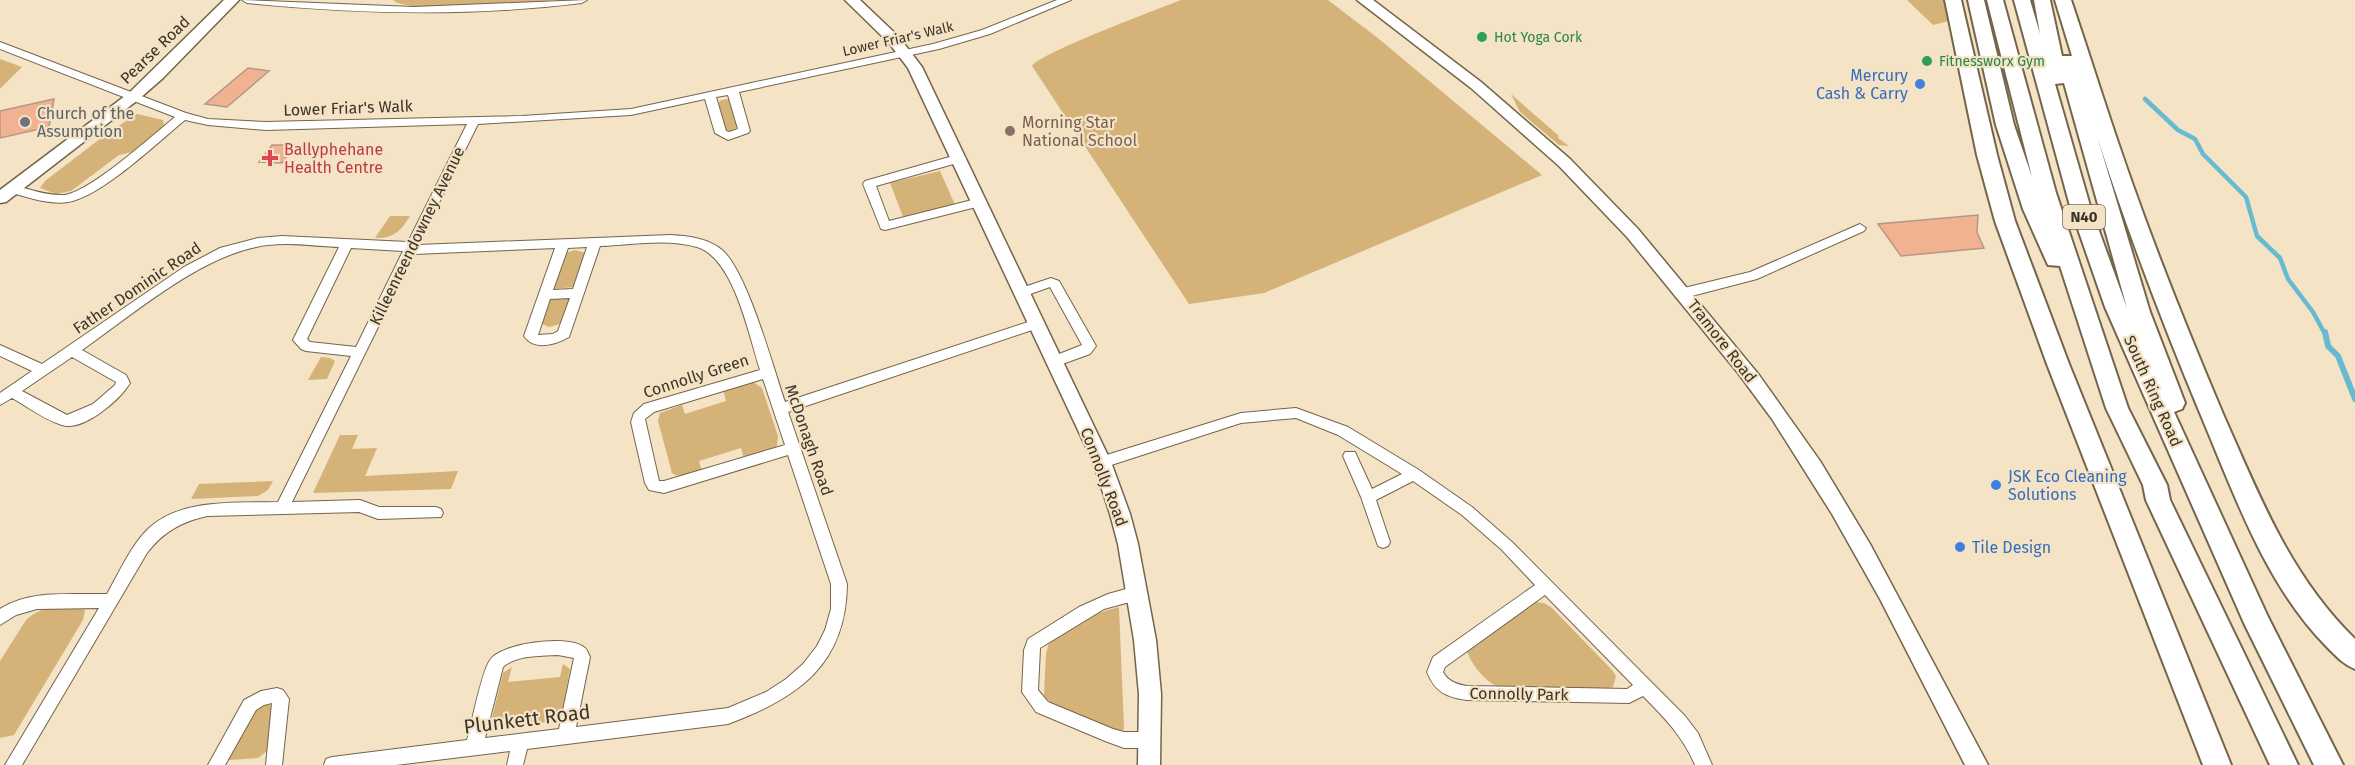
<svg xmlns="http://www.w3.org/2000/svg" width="2355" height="765" font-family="'Fira Sans',sans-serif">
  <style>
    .green { fill: #d4b278 }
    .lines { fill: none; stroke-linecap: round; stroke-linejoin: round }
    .stream-far1 { stroke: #67bacf; stroke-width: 4.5 }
    .stream { stroke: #67bacf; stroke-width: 6 }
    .building { fill: #f1b291; stroke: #b69787; stroke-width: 1.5 }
    .minor-casing { stroke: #74654b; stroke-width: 2 }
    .tertiary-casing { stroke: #74654b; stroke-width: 3 }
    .trunk-casing { stroke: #74654b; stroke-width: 4 }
    .minor { fill: #fff; fill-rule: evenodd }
    .tertiary { fill: #fff; fill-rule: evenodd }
    .trunk { fill: #fff; fill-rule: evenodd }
    .leisure-dot { fill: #2e9e5b; stroke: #f4e3c5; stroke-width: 2 }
    .shop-dot { fill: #3f7fe0; stroke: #f4e3c5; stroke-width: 2 }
    .worship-dot { fill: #6b7280; stroke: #f4e3c5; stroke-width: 2 }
    .education-dot { fill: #8d6e63; stroke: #f4e3c5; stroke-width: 2 }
    .health-dot { fill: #e0444e; stroke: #f4e3c5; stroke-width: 2 }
    .labels { text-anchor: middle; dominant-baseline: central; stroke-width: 4.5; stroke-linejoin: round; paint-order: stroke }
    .far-leisure-label { font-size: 14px; fill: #27864d; stroke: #f4e3c5; text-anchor: start }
    .far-street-label { font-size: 14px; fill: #3b3429; stroke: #f4e3c5 }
    .shield { fill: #f4e3c5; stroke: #726858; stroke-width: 1.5 }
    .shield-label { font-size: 15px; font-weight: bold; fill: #3b3429 }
    .street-label { font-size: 16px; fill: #3b3429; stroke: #f4e3c5 }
    .shop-label { font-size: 16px; fill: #366cbe; stroke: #f4e3c5; text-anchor: start }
    .worship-label { font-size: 16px; fill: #5b616d; stroke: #f4e3c5; text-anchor: start }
    .education-label { font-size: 16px; fill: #785e54; stroke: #f4e3c5; text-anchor: start }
    .health-label { font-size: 16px; fill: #be3a42; stroke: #f4e3c5; text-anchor: start }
    .near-street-label { font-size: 20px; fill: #3b3429; stroke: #f4e3c5 }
  </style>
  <rect width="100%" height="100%" fill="#f4e3c5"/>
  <g class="green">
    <path d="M393,0h160c-26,2 -146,15 -160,0z"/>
    <path d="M1181,0h147l51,39 163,136 -278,118 -75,11 -157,-238c8,-13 126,-57 149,-66z"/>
    <polygon points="1907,0 1944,0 1949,21 1933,25"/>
    <polygon points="0,59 22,67 0,89"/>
    <polygon points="1511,94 1559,136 1558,138 1569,146 1559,145 1520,112"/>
    <polygon points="728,99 732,101 739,127 730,131 724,129 717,105 721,100"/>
    <polygon points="137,114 163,120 164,126 132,152 119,155 71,191 56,194 40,188 45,181 109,132"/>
    <polygon points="940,171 955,205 904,219 890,183"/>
    <path d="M390,216h20c-9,15 -17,23 -35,22z"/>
    <polygon points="575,250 586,253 575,287 551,289 563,254"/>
    <polygon points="571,298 560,324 549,327 540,323 546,300"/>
    <polygon points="321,357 330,358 335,361 327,379 308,380"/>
    <path d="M753,382l9,6 16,48 -1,10 -5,4 -28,8 -3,-10 -42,13 3,11c-10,2 -21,8 -30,1l-14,-52 2,-8 22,-8 3,9 41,-13 -3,-11z"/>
    <polygon points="340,435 358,435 352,449 377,448 365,476 458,471 451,489 313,493"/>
    <polygon points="273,481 268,490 258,496 191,499 199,484"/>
    <path d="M1535,602l9,1 7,4 61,63 4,6 -3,11 -8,2 -106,-2c-13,-4 -28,-23 -32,-36l60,-46z"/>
    <path d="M1119,607l5,122 -4,4c-16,-7 -70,-24 -76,-38l2,-41 3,-12 45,-28z"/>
    <polygon points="82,608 85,610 83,620 14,735 0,738 0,661 26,620 32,615 43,609"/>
    <path d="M563,664l7,5 -8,44c-10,12 -52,17 -68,15l-3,-6 12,-49 9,-6 -4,15 52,-5z"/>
    <polygon points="263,704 274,706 271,748 258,758 229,760 228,758 247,716"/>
  </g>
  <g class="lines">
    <polyline class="stream-far1" points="2145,99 2178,130 2195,139 2203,154 2246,197 2257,236 2280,258 2288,279 2313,312 2325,334"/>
    <polyline class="stream" points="2325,332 2328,346 2338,356 2355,399"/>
  </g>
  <g class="building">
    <polygon points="248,68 269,71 227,107 205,104"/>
    <polygon points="54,99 49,127 0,138 0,111"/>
    <polygon points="272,145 295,145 282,163 259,162"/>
    <polygon points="1978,215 1977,232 1984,248 1901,256 1878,224"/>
  </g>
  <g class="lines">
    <g class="minor-casing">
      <g id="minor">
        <path d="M242,0l172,7 173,-7 -5,3c-112,14 -223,11 -335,0z"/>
        <path d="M1057,0h14l-81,34 -51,15 -200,43 11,39 -2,2 -20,7 -13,-7 -10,-34 -74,16 -153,9 -60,121 252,-10c18,1 38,3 52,15 25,21 51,117 63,152l246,-81h10l1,3 -1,3 -253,85 59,172c-1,81 -49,114 -119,140l-201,25 -4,16h-16l3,-14 -114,14h-72l2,-6 6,-2 135,-17c5,-17 14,-67 23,-80 11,-17 76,-25 92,-14 5,2 6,7 8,11l-14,70 152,-19 38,-16 20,-13 17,-15 14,-18 8,-16 6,-21v-25l-43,-129 -124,38 -15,-3 -4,-7 -14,-61 3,-9 10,-9 116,-34c-11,-34 -26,-112 -63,-123 -30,-9 -67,-2 -97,-1l-31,91c-14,8 -35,14 -45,-1l31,-88 -141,6 -122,248 68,-2 19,7h57l5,2 2,4 -2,4 -63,2 -19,-7 -152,4c-26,6 -44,16 -60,37l-125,212h-17l94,-157 -62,1 -21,6 -16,10v-16c30,-20 72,-14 107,-15 12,-21 24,-49 42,-66 33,-30 88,-25 129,-26l73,-146 -45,-5 -5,-2 -8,-9 46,-93c-27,-1 -56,-6 -83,0 -59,12 -124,68 -174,103l44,25 4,8c-10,17 -47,49 -68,42 -17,-5 -34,-18 -50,-27l-12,7v-12l32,-22 -32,-15v-11l42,19 142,-97 36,-19 38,-10 24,-2 126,6 59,-118 -201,6 -58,-5 -23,-5c-27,22 -84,77 -117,82 -19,3 -41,-5 -59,-10l-2,-3 6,-4c16,4 34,11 51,10 25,-2 89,-60 111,-78l-175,-68v-7l186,71 22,6 58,3 256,-6 109,-7 302,-65 49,-14zM728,95l10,34 -9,3 -3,-1 -10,-34zM587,247l-14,42 -20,1 15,-42zM351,248l52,3 -47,96 -46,-5 -3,-3zM570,298l-12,33 -5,3 -15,1 12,-36zM72,357l44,25 -1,3 -22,19 -26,11 -45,-24zM763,379l22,66 -121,36h-5l-14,-62 9,-7zM558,655l16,3 -15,71 -74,9 18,-71c13,-12 38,-11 55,-12z"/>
        <polygon points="960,154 966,158 964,161 876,186 889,221 980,198 986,202 984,205 885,230 881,229 863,184 865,181"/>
        <polygon points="1860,224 1866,228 1864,231 1757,279 1684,298 1678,293 1684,288 1750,272"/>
        <polygon points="1051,278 1059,281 1096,346 1090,354 1054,367 1047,362 1049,358 1082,345 1050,287 1022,297 1016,292 1018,289"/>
        <path d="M1296,408l52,19 71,43 53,37 40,35 173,174 13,17 14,32h-17c-12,-28 -30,-47 -52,-69l-14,7 -162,-3c-21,-3 -32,-8 -40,-28l6,-15 102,-72 -33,-35 -40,-35 -49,-34 -37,19 14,42 -2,4 -5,2 -5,-2 -17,-49 -18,-41 2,-4h10l17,37 30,-15 -64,-39 -42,-17 -55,5 -139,45 -5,-2 -2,-4 2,-4 144,-45zM1545,595l88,90 -6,4 -160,-3c-11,-2 -18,-4 -24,-14l2,-5z"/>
        <polygon points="1126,589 1143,591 1146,596 1143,601 1126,603 1104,609 1040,648 1038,690 1048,702 1113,729 1124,732 1150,732 1156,734 1158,740 1156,746 1150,748 1124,748 1105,741 1036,712 1022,692 1024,650 1028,639 1079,607 1108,594"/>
        <polygon points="277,688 283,690 289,699 282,765 266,765 272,703 264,705 256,710 225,765 208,765 244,700 261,691"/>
      </g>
    </g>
    <g class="tertiary-casing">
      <g id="tertiary">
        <polygon points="224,0 239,0 163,78 139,99 6,202 0,203 0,190 129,93"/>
        <polygon points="845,0 860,0 899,37 922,67 1111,462 1130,514 1138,544 1156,640 1161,694 1160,765 1138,765 1139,694 1134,640 1118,544 1110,514 1093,462 908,68 889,43"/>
        <polygon points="1357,0 1373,0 1481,82 1570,159 1638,229 1759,375 1820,461 1870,544 1988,765 1965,765 1880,599 1832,514 1772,419 1738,373 1627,237 1559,166 1471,88"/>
      </g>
    </g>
    <g class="trunk-casing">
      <g id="trunk">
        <polygon points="1945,0 1961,0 1997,155 2015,221 2069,364 2231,765 2203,765 2047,364 1995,221 1977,155"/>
        <polygon points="1968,0 1984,0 2014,125 2032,177 1987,0 2003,0 2056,193 2128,408 2167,485 2170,500 2298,765 2270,765 2146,500 2143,485 2106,408 2060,266 2048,265 2023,209 1996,125"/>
        <path d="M2014,0h16l10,34 -6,-34h16l12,56h10l-17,-56h16c20,59 38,118 59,177 28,80 60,159 93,237 36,81 67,162 132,225v30c-12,-5 -19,-13 -28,-22 -63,-64 -93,-154 -127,-234 -38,-91 -73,-183 -103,-277l53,176 35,91 -3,6 -8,3 94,205 75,148h-29l-70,-142 -139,-316 -35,-101zM2064,83l63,225 -37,-102 -35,-122z"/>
      </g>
    </g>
    <use href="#minor" class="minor"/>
    <use href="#tertiary" class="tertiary"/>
    <use href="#trunk" class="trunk"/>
  </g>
  <g class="leisure-dot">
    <circle cx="1482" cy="37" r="6"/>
    <circle cx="1927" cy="61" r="6"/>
  </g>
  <g class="shop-dot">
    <circle cx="1920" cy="84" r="6"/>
    <circle cx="1996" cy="485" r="6"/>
    <circle cx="1960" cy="547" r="6"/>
  </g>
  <circle class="worship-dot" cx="25" cy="122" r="6"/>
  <circle class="education-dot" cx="1010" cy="131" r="6"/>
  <path class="health-dot" d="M267 149h6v6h6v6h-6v6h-6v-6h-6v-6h6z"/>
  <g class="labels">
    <g class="far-leisure-label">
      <text x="1494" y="37">Hot Yoga Cork</text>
      <text x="1939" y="61">Fitnessworx Gym</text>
    </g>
    <g class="far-street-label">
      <text transform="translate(898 39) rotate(-13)">Lower Friar's Walk</text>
    </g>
    <rect class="shield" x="2063" y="205" width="42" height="24" rx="4.5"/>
    <g class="shield-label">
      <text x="2084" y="217">N40</text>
    </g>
    <g class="street-label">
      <text transform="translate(155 50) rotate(-44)">Pearse Road</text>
      <text transform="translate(348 108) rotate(-2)">Lower Friar's Walk</text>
      <text transform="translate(417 236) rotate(-64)">Killeenreendowney Avenue</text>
      <text transform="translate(137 288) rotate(-34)">Father Dominic Road</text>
      <text transform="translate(1722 341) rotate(52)">Tramore Road</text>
      <text transform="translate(696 376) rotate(-18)">Connolly Green</text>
      <text transform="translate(2153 391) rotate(66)">South Ring Road</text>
      <text transform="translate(809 440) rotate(71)">McDonagh Road</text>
      <text transform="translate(1104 477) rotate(69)">Connolly Road</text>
      <text transform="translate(1519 694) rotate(1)">Connolly Park</text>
    </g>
    <g class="shop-label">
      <text x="1908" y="75" text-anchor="end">Mercury<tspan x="1908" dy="18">Cash &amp; Carry</tspan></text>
      <text x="2008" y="476">JSK Eco Cleaning<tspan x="2008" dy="18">Solutions</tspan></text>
      <text x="1972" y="547">Tile Design</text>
    </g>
    <g class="worship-label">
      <text x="37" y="113">Church of the<tspan x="37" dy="18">Assumption</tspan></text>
    </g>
    <g class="education-label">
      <text x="1022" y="122">Morning Star<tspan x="1022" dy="18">National School</tspan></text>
    </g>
    <g class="health-label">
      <text x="284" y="149">Ballyphehane<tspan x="284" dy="18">Health Centre</tspan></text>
    </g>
    <g class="near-street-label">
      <text transform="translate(527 719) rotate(-7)">Plunkett Road</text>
    </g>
  </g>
</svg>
